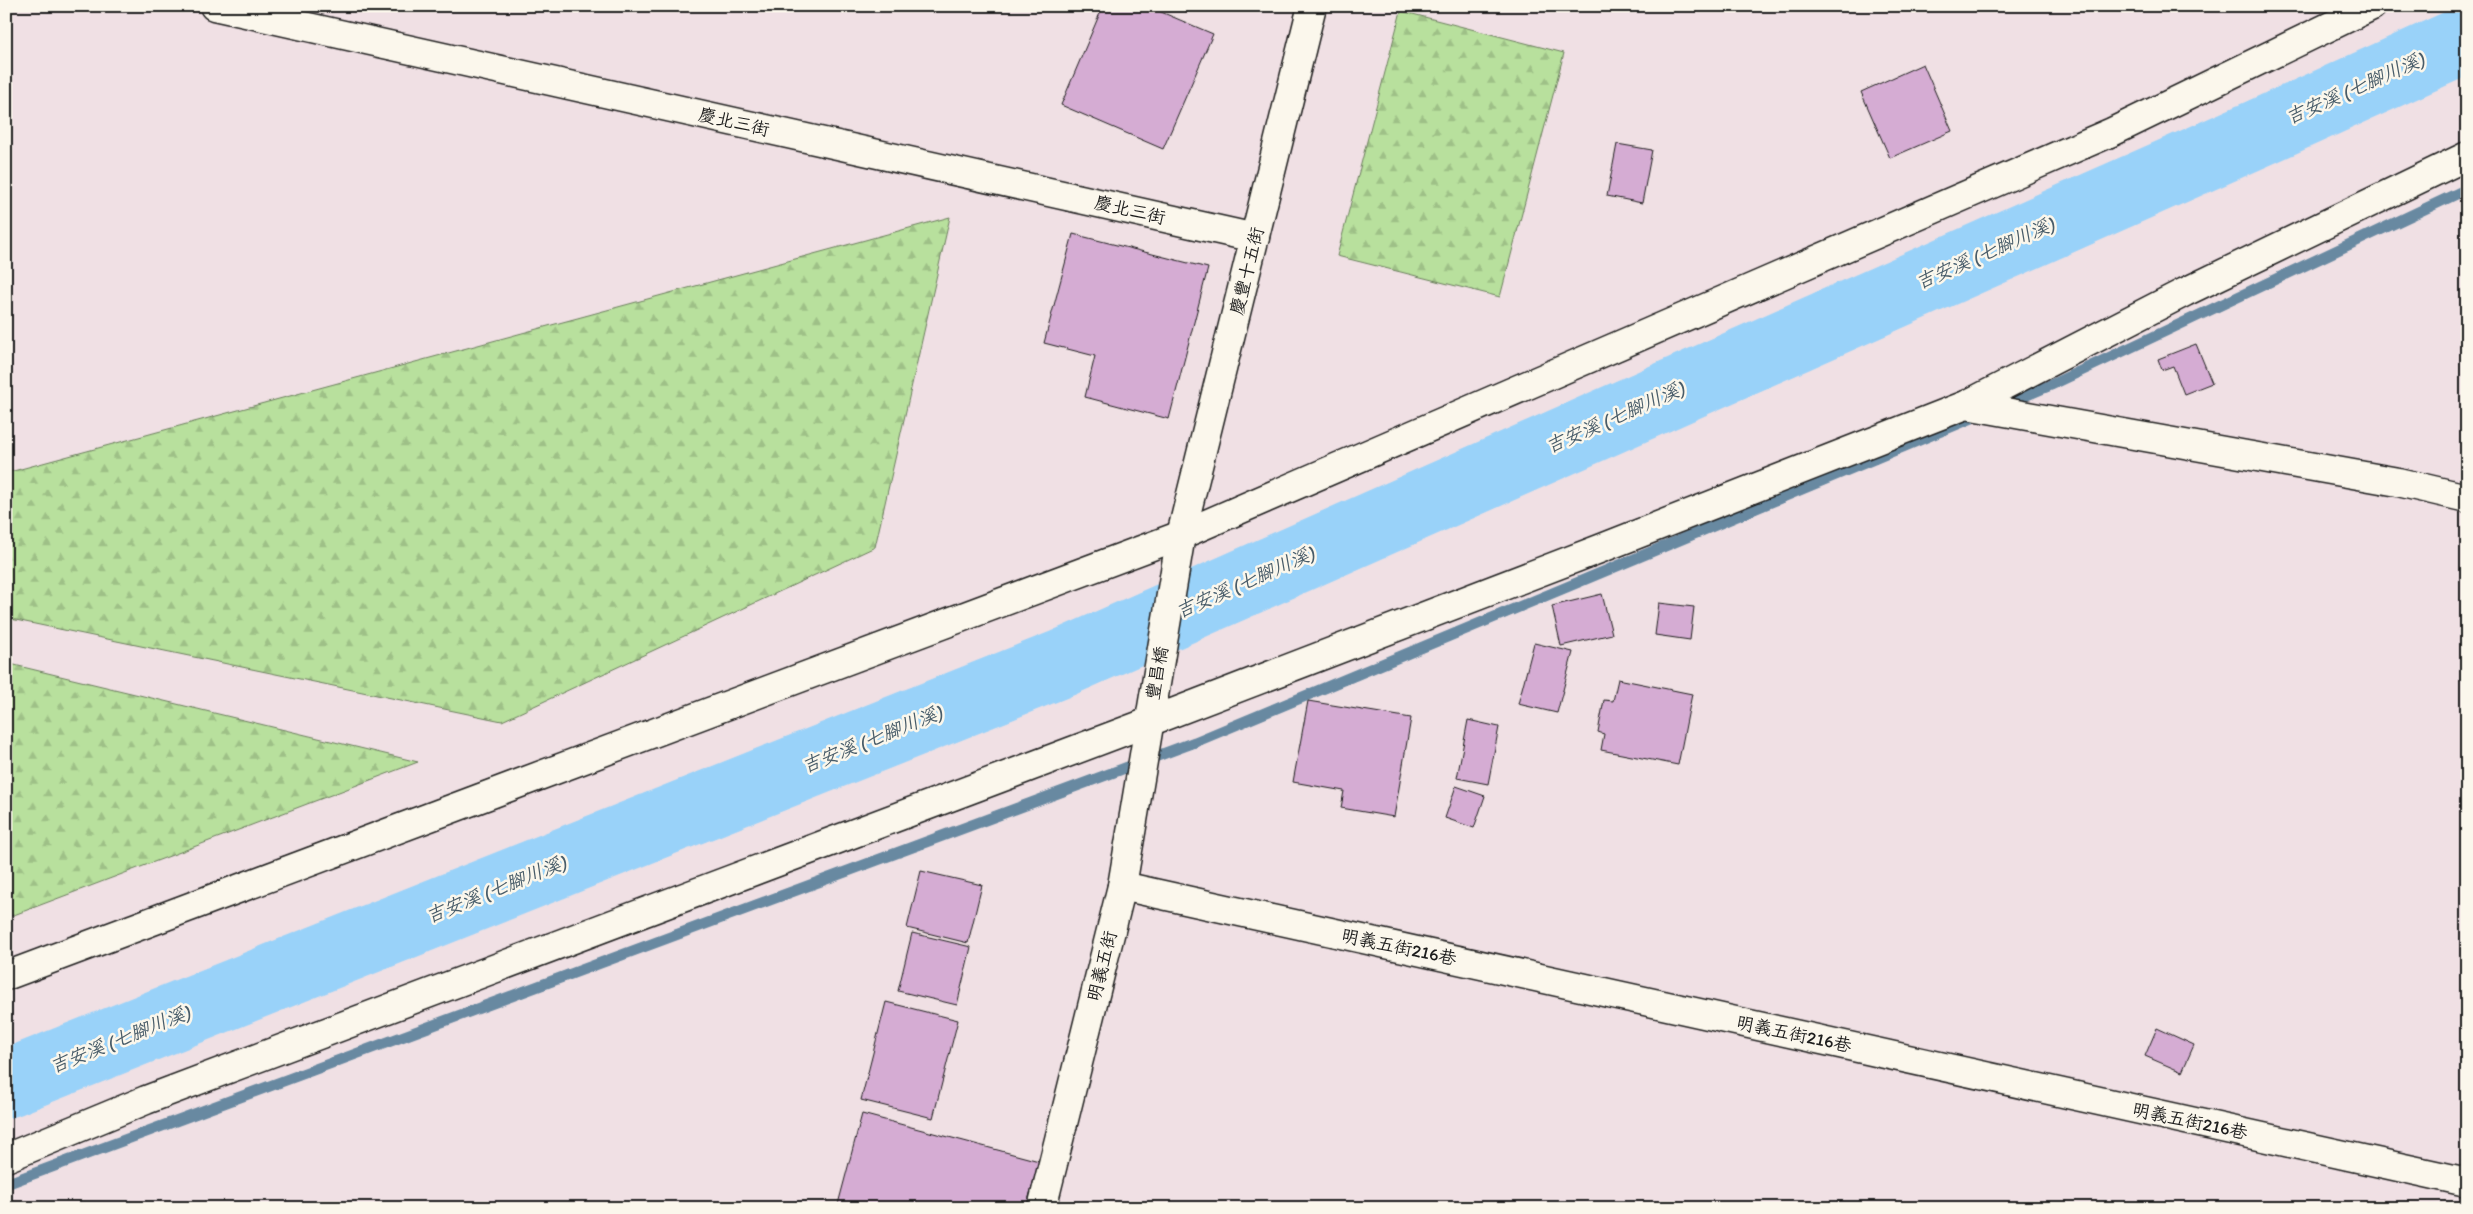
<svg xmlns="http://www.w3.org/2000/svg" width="2473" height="1214" font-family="Itim,'LXGW WenKai TC',sans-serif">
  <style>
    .forest { fill: url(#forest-firs); stroke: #6a7e5c }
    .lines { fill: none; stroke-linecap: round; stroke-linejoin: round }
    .stream { stroke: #6789a1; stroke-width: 11 }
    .river { stroke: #99d2f9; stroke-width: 68 }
    .building { fill: #d5acd3; stroke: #1c1c1c }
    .minor-casing { stroke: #1c1c1c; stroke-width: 31 }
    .minor { stroke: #fbf7ec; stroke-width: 28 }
    .labels { text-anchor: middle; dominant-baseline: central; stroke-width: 5; stroke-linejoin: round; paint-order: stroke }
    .street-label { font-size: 18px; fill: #1c1c1c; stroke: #fbf7ec }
    .water-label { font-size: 19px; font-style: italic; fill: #485c69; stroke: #fbf7ec }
  </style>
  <defs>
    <pattern id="forest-firs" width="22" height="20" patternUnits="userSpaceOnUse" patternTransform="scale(1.25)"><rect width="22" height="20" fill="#b8e09d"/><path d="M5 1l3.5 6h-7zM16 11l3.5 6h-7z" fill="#9ec087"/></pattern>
  </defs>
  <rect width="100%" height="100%" fill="#f0e0e4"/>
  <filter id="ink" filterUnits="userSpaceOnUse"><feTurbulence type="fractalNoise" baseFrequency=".02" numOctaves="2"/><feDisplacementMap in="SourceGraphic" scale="10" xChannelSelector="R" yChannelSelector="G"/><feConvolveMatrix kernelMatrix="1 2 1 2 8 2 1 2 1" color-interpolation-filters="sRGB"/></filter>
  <g filter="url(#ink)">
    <g class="forest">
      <polygon points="1401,11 1564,53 1500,297 1337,256"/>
      <polygon points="950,217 875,547 502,721 6,618 6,473"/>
      <polygon points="6,663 418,762 6,918"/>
    </g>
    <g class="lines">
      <g class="stream">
        <polyline points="2001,406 2051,385 2467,189"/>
        <polyline points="6,1184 1195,742 1982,414"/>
      </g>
      <polyline class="river" points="6,1084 1063,663 2259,133 2467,39"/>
    </g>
    <g class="building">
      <polygon points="1103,6 1147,6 1213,34 1163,149 1061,105"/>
      <polygon points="1923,64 1952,131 1890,158 1861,92"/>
      <polygon points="1617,144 1652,150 1642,203 1607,196"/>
      <polygon points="1073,234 1208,268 1169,419 1085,397 1095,356 1044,343"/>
      <polygon points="2196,344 2212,383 2184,394 2173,366 2162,370 2158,359"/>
      <polygon points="1602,594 1612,634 1561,646 1552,606"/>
      <polygon points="1659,603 1694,607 1690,640 1655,635"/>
      <polygon points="1534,643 1573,652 1557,713 1518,704"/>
      <polygon points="1618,679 1692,694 1678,765 1601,750 1604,734 1598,732 1604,700 1613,701"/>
      <polygon points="1308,701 1411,718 1394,817 1341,808 1344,791 1293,782"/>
      <polygon points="1468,720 1499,727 1488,784 1457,778"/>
      <polygon points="1456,786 1485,796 1474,828 1445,818"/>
      <polygon points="921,871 982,885 968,943 907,928"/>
      <polygon points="912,933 971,947 957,1005 898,991"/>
      <polygon points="886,1002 958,1020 933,1118 861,1100"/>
      <polygon points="2157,1028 2194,1045 2182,1072 2145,1056"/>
      <polygon points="862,1114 1039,1161 1026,1208 837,1208"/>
    </g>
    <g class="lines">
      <g class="minor-casing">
        <g id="minor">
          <polyline points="214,6 1255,238"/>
          <polyline points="1966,405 2398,482 2467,498"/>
          <polyline points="1122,886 2467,1182"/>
          <polyline points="6,976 1181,535 2112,132 2372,6"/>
          <polyline points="6,1158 146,1100 1149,722 1602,548 1966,405 2185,292 2467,156"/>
          <polyline points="1042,1208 1122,886 1181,535 1312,6"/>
        </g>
      </g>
      <use href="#minor" class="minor"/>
    </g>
  </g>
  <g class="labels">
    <g class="street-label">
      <text transform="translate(734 122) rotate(13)">慶北三街</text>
      <text transform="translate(1130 210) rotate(13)">慶北三街</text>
      <text transform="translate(1247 271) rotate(-76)">慶豐十五街</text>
      <text transform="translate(1157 673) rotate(-80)">豐昌橋</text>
      <text transform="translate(1399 947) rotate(12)">明義五街216巷</text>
      <text transform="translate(1102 966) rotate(-76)">明義五街</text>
      <text transform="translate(1794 1034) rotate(12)">明義五街216巷</text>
      <text transform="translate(2190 1121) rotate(12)">明義五街216巷</text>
    </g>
    <g class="water-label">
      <text transform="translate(2355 88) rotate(-24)">吉安溪 (七腳川溪)</text>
      <text transform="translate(1985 253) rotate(-24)">吉安溪 (七腳川溪)</text>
      <text transform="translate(1615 417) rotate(-24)">吉安溪 (七腳川溪)</text>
      <text transform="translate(1245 582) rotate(-24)">吉安溪 (七腳川溪)</text>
      <text transform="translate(872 739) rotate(-22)">吉安溪 (七腳川溪)</text>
      <text transform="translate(496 889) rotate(-22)">吉安溪 (七腳川溪)</text>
      <text transform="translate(120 1039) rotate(-22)">吉安溪 (七腳川溪)</text>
    </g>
  </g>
  <rect width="2473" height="1214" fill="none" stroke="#fbf7ec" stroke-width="25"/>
  <rect x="12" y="12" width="2448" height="1189" fill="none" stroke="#1c1c1c" stroke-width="2" filter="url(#ink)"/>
</svg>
